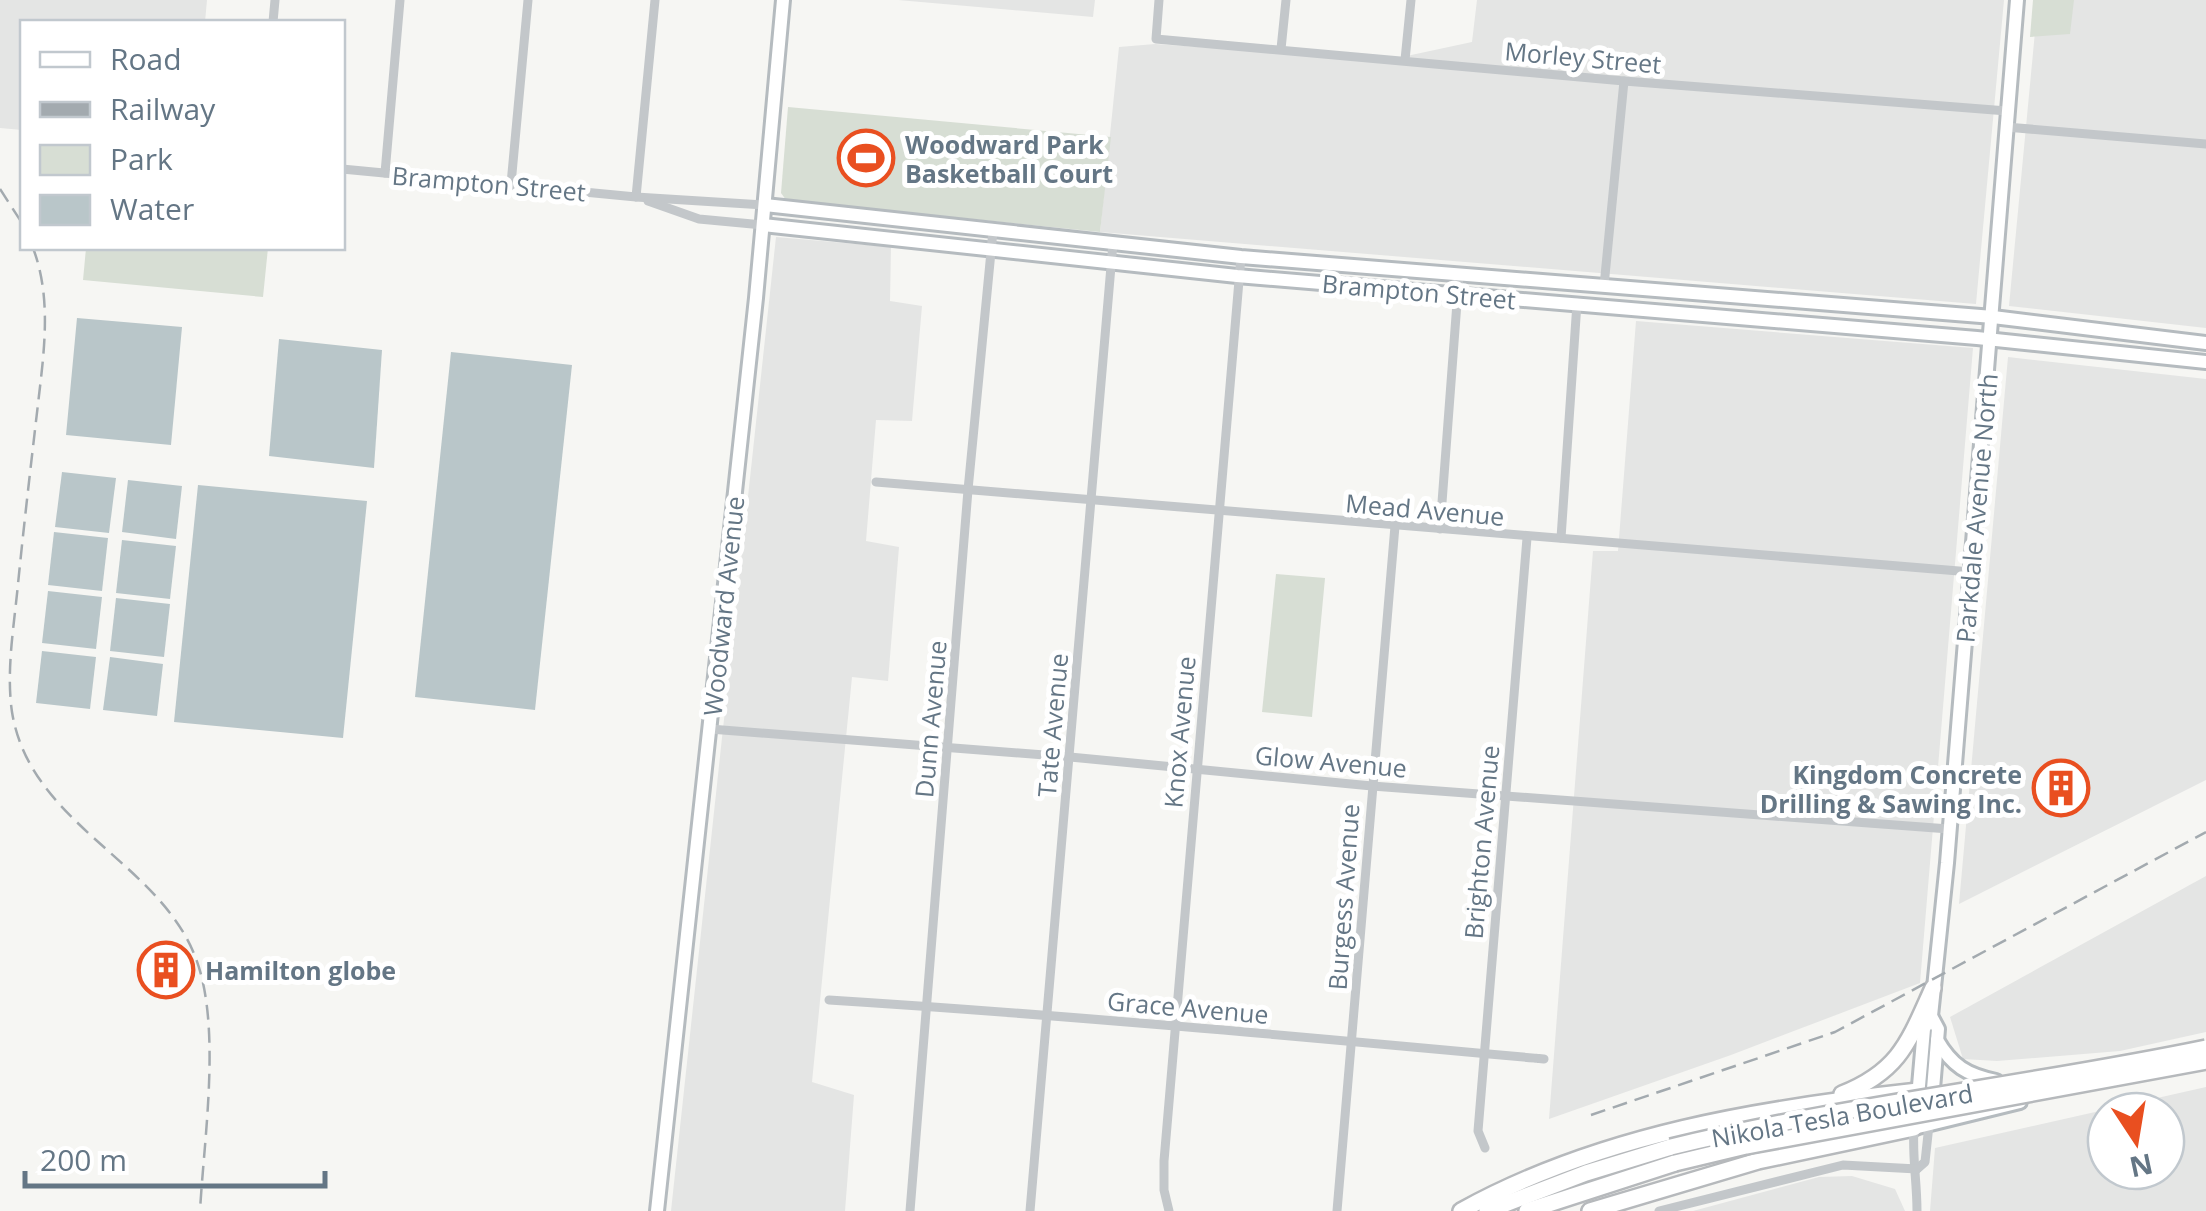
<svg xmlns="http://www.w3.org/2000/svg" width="2206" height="1211" font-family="'Open Sans',sans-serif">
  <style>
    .built { fill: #e4e5e4; fill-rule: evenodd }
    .green { fill: #d7ded4 }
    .water { fill: #b9c6c9 }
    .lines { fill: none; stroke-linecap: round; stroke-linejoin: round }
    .secondary-casing { stroke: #b5bbbf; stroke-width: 18 }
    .highway-casing { stroke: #b6b9bc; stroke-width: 20 }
    .street { stroke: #c3c7ca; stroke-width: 9 }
    .secondary { stroke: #fff; stroke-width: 12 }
    .highway { stroke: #fff; stroke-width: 15 }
    .rail { stroke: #a3aaaf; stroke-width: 2.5; stroke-dasharray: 15 8; stroke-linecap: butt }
    .highway-bridge-casing { stroke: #b6b9bc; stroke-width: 20; stroke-linecap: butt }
    .highway-bridge { stroke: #fff; stroke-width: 15 }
    .labels { text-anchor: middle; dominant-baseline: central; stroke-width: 10; stroke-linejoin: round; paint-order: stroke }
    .street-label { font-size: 25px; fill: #647685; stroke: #fff }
    .poi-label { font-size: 25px; font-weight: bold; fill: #647685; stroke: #fff; text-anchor: start }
  </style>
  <rect width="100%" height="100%" fill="#f6f6f3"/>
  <g class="built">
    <polygon points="0,0 207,0 205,22 22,22 22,130 0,128"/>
    <polygon points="898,0 1095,0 1093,17"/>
    <polygon points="1477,0 2004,0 1976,304 1100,232 1119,47 1155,44 1388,60 1472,42"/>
    <polygon points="2038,0 2206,0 2206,328 2009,306"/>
    <polygon points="776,237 891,247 890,301 922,306 912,421 876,420 866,541 899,547 888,681 852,677 812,1082 854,1095 845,1211 671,1211"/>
    <polygon points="1636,321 1973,348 1920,983 1731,1055 1549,1119 1593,551 1618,551"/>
    <polygon points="2008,357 2206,379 2206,780 1959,904"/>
    <polygon points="2206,876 2206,1032 2120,1051 1997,1061 1963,1059 1950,1017"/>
    <path d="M2206,1087v124h-276l5,-63zM2106,1111h60v60h-60z"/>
    <polygon points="1852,1176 1895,1189 1905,1211 1693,1211 1819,1177"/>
  </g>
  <g class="green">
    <polygon points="2033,0 2074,0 2070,34 2030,37"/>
    <polygon points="788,107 1111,137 1100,232 786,200 781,193"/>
    <polygon points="86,248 268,248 263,297 83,280"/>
    <polygon points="1276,574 1325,578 1312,717 1262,712"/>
  </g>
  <g class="water">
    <polygon points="77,318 182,327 171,445 66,435"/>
    <polygon points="279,339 382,350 374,468 269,456"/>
    <polygon points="451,352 572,365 535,710 415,697"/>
    <polygon points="62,472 116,478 109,533 55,527"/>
    <polygon points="128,480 182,486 176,539 122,532"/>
    <polygon points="198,485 367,501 343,738 174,722"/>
    <polygon points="54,532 108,538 102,591 48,585"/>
    <polygon points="122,540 176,546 170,599 116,593"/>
    <polygon points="48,591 102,597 96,649 42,643"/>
    <polygon points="116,598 170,604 164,657 110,651"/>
    <polygon points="42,651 96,657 90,709 36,703"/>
    <polygon points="110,657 163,664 157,716 103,710"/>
  </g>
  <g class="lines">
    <g class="secondary-casing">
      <g id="secondary">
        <polyline points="765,205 1241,257 1993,317 2206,343"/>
        <polyline points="763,225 1237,276 1977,338 2206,362"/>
        <polyline points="1931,1016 1938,1029 1932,1101"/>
        <path d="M1937,1040c15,26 30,35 59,41"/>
        <polyline points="1918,1097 1924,1029 1931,1016 1947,863 2017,0"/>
        <polyline points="1914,1128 2020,1102"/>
        <polyline points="657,1211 756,298 783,0"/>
      </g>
    </g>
    <g class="highway-casing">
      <g id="highway">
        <path d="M1842,1094c58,-23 67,-53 91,-106"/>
        <path d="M1461,1211c139,-77 301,-103 457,-120"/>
        <polyline points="1487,1211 1586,1173 1671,1147"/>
        <polyline points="1527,1211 1675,1163"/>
        <polyline points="1590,1211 1758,1161 1914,1128"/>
      </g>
    </g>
    <g class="street">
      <polyline points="1159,0 1156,39 1624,81 2007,111"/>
      <polyline points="273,22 275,0"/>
      <polyline points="1281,49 1286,0"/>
      <polyline points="1405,60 1411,0"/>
      <polyline points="2006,127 2206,144"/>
      <polyline points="342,169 636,197 765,205"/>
      <polyline points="385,173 400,0"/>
      <polyline points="511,184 528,0"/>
      <polyline points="636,197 655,0"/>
      <polyline points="648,201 699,219 763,225"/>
      <polyline points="1604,286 1624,81"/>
      <polyline points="876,482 1971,572"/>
      <polyline points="1440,529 1459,276"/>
      <polyline points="1561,538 1577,303"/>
      <polyline points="710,729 1070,757 1372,786 1949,829"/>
      <path d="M829,1000c238,15 476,37 715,59"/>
      <path d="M1914,1128c-2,29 3,53 3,83"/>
      <polyline points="1485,1148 1478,1131 1527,538"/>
      <polyline points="1917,1169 1925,1162 1929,1125"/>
      <polyline points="910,1211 968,490 993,231"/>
      <polyline points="1030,1211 1113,243"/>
      <polyline points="1169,1211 1164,1190 1164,1161 1241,257"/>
      <polyline points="1337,1211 1395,526"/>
      <polyline points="1659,1211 1843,1165 1917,1169"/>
    </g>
    <use href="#secondary" class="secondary"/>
    <use href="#highway" class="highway"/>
    <g class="rail">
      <polyline points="0,189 22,223"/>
      <path d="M33,248c19,50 11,104 5,156 -7,60 -14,120 -20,180 -4,42 -12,87 -6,128 18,112 145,148 183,244 27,68 9,181 5,255"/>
      <polyline points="1591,1115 1835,1032 2206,832"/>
    </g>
    <g class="highway-bridge-casing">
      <g id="highway-bridge">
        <path d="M1671,1147c176,-43 357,-62 535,-99"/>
        <polyline points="1675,1163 1746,1146 2206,1061"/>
      </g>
    </g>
    <use href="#highway-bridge" class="highway-bridge"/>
  </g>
  <defs>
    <g id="stadium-ring" transform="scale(2.875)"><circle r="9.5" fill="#fff" stroke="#e94f20" stroke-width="1.5"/><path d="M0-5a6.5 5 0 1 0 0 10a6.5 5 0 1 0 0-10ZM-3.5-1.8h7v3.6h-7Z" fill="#e94f20"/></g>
    <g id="building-ring" transform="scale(2.875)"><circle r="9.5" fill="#fff" stroke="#e94f20" stroke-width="1.5"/><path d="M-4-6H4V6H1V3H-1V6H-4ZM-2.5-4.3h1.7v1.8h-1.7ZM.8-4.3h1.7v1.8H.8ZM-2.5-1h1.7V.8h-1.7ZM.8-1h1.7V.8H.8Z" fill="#e94f20"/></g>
  </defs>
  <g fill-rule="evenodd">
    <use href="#stadium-ring" x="866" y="158"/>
    <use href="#building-ring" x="2061" y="788"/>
    <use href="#building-ring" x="166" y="970"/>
  </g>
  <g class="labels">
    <g class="street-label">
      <text transform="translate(1583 57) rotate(5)">Morley Street</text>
      <text transform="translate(489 183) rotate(5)">Brampton Street</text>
      <text transform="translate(1419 291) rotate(5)">Brampton Street</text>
      <text transform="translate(1976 508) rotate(-85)">Parkdale Avenue North</text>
      <text transform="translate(1425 509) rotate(5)">Mead Avenue</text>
      <text transform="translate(723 606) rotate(-84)">Woodward Avenue</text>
      <text transform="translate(930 719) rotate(-85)">Dunn Avenue</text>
      <text transform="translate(1052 725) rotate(-85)">Tate Avenue</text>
      <text transform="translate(1179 732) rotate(-85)">Knox Avenue</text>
      <text transform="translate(1331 761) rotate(5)">Glow Avenue</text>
      <text transform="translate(1481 842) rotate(-85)">Brighton Avenue</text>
      <text transform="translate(1343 897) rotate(-86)">Burgess Avenue</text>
      <text transform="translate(1188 1007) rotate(5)">Grace Avenue</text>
      <text transform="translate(1842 1115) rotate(-10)">Nikola Tesla Boulevard</text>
    </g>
    <g class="poi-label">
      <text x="905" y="144">Woodward Park<tspan x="905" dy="29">Basketball Court</tspan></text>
      <text x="2022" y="774" text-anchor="end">Kingdom Concrete<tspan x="2022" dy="29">Drilling &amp; Sawing Inc.</tspan></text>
      <text x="205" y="970">Hamilton globe</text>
    </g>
  </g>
  <rect x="20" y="20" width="325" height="230" fill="#ffffff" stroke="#c1c8ce" stroke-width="2.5"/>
  <rect x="40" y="52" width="50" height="15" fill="#ffffff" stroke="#c1c8ce" stroke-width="2.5"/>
  <text x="110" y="70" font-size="30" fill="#647685">Road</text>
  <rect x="40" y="102" width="50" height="15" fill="#a3aaaf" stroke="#c1c8ce" stroke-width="2.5"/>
  <text x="110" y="120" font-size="30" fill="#647685">Railway</text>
  <rect x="40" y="145" width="50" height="30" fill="#d7ded4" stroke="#c1c8ce" stroke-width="2.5"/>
  <text x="110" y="170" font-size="30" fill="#647685">Park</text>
  <rect x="40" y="195" width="50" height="30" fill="#b9c6c9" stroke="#c1c8ce" stroke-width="2.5"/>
  <text x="110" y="220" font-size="30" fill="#647685">Water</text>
  <g transform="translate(2136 1141) rotate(168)"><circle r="48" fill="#ffffff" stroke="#c1c8ce" stroke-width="2.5"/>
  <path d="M0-8L18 38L0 25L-18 38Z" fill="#e94f20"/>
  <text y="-15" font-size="28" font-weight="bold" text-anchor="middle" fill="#647685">N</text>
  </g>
  <path d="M25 1171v15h300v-15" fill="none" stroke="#647685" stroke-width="5"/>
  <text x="40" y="1171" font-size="30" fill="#647685" stroke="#ffffff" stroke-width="8" paint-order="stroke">200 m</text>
</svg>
